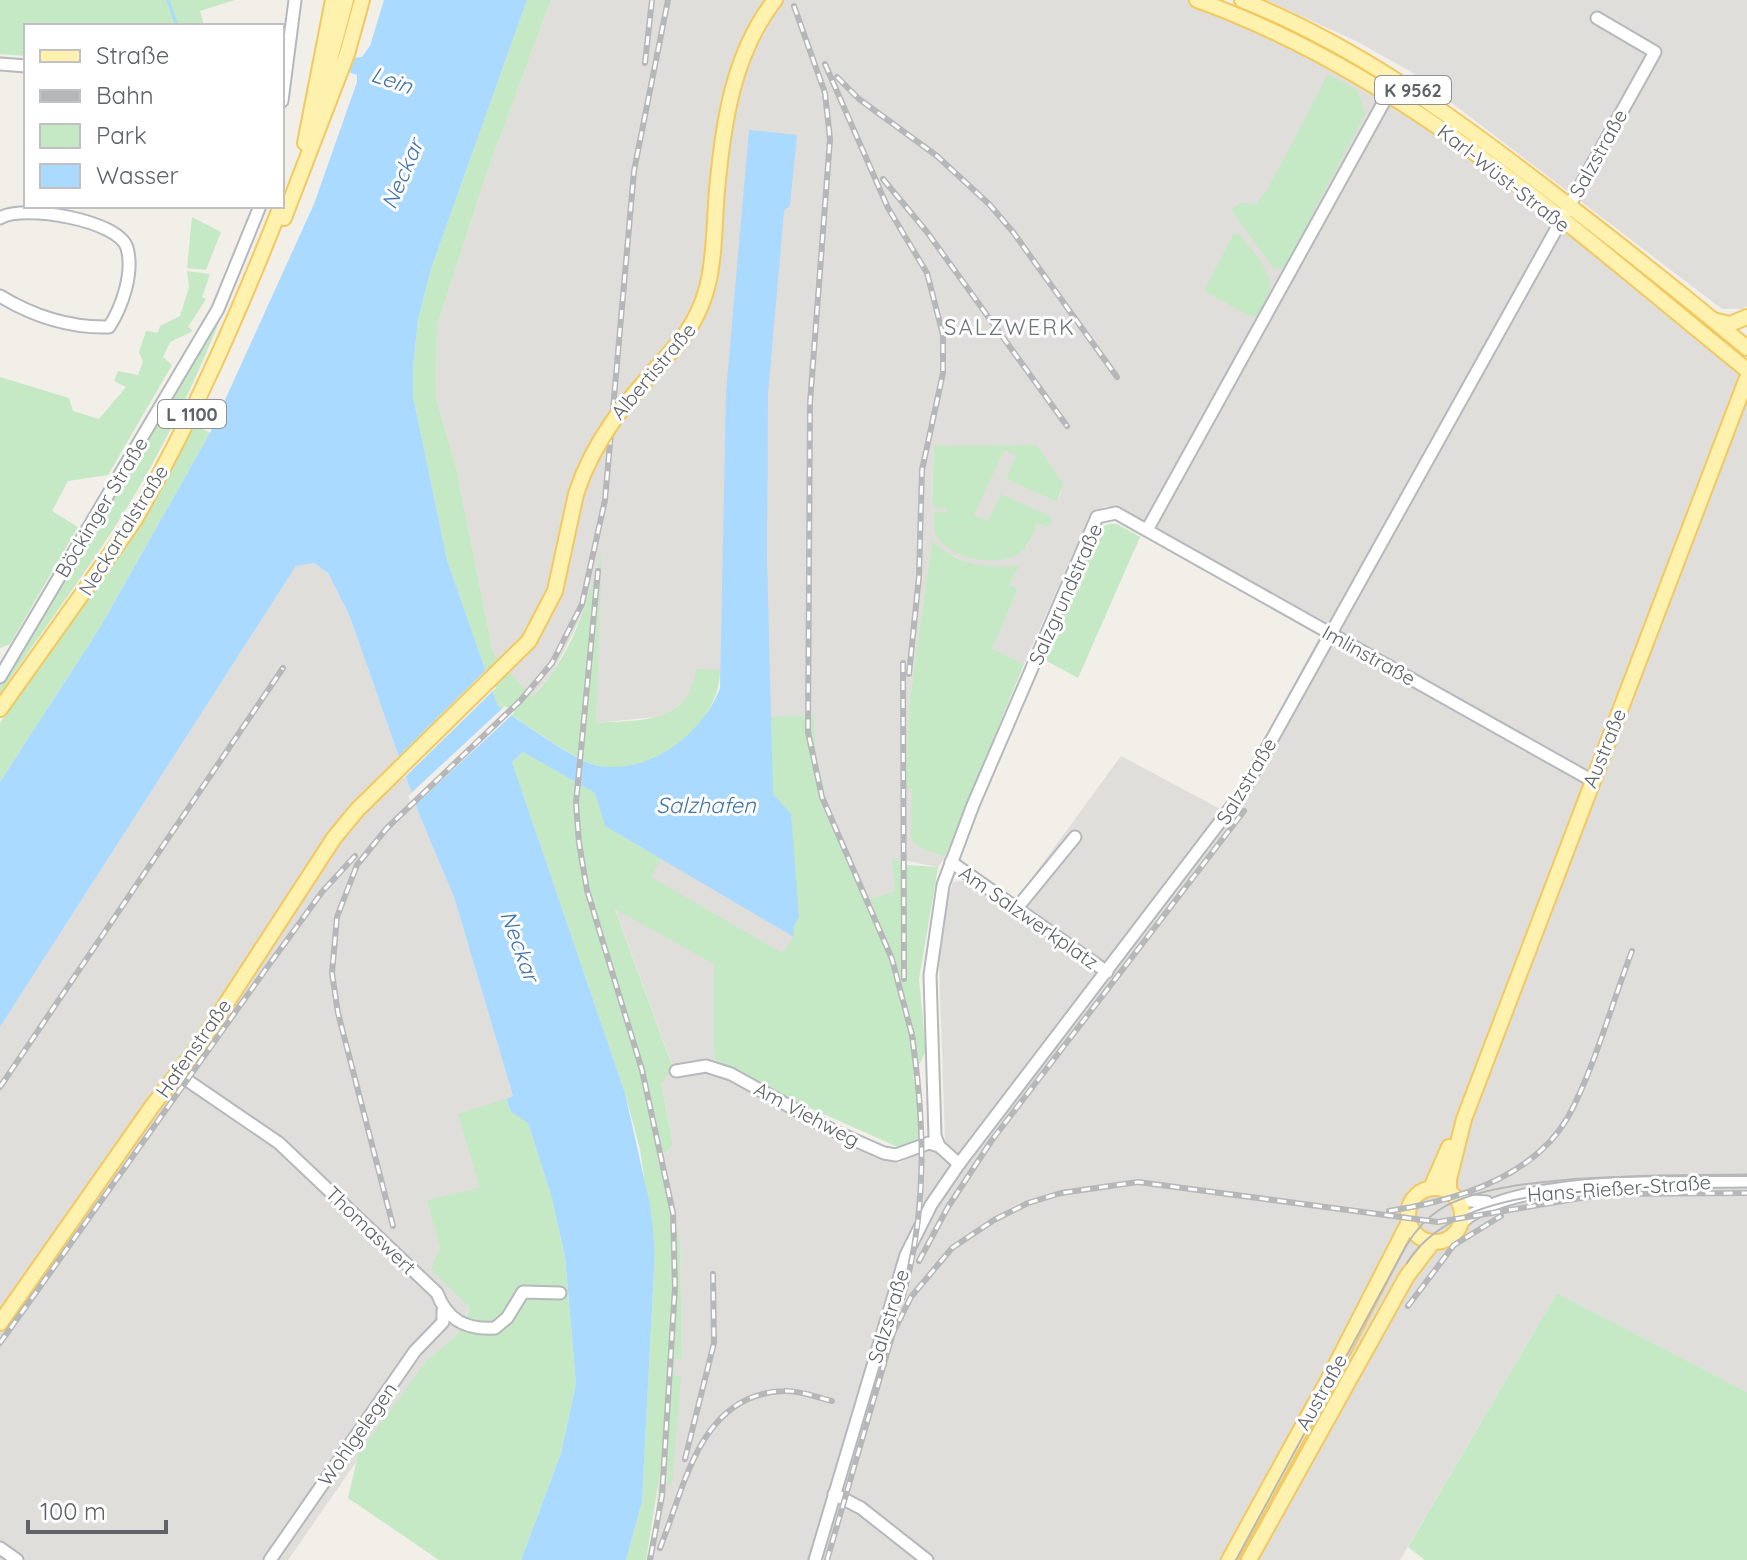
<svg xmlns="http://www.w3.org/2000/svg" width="1747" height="1560" font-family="Quicksand,sans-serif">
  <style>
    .industrial { fill: #e0deda; fill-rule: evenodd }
    .green { fill: #c5e8c5 }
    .water { fill: #aadaff }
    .pier { fill: #f1efe8 }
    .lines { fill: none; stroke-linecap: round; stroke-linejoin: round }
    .stream { stroke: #aadaff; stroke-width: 3 }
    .minor-casing { stroke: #b5b8bc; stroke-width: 15 }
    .major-casing { stroke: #f2c960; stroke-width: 18 }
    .minor { stroke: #fff; stroke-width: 11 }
    .major { stroke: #fff2af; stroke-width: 14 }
    .tram { stroke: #b6b7b8; stroke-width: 2 }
    .rail-casing { stroke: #b6b7b8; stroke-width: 6 }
    .rail { stroke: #fff; stroke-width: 3; stroke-dasharray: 9; stroke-linecap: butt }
    .major-bridge-casing { stroke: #f2c960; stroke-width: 18; stroke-linecap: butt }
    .major-bridge { stroke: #fff2af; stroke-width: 14 }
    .labels { text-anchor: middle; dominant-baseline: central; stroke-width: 6; stroke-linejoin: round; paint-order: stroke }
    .shield { fill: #fff; stroke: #8f9295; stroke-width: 2 }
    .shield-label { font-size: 18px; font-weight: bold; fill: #5f6368 }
    .street-label { font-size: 20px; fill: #5f6368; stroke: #fff }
    .water-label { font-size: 22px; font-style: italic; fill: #4174aa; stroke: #fff }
    .neighbourhood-label { font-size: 22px; letter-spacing: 2px; fill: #70757a; stroke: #fff }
  </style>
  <rect width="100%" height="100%" fill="#f1efe8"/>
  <g class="industrial">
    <path d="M551,0h667l82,35 72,39 89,61 286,228v1029l-190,-99 -157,267h-754l9,-36 5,-58 8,1 -1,18 11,-78 2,-30 -6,-2v-16h8l-2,-118 -20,-84 13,-12 -12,-63 12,-15 -58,-159 115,-238h-34l-4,24 -26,22 -70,7 5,-168 -13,47 -21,43 -14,27 -21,25 -39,-44 -37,-186 -20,-69 1,-72 50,-154zM1037,445l24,48 -4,9 -51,-23 11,-23 -14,-6 -30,65 15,7 64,-5 -15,6 -10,23 -93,-19v-14h13v-5l-15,-6 2,-55zM1106,506l25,9 194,111 -81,151 -22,33 -101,-54 -111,152 -41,-28 -16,2 -6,19 -8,58 6,182 -46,22 -74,-28 -41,-32 -65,-36 -5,-14v-88h113l-6,-159 46,94 28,-9 12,-30 31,6 7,-10 -23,-8 -10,-62h-6l3,-81 23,-164 13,10 34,16 39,-1 -8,19 8,3 -27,61 33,14 66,-149z"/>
    <polygon points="1266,0 1747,0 1747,306 1742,309 1722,309 1410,71 1356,41"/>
    <polygon points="314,563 328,573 350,617 419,814 454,897 513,1096 506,1099 480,1188 436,1231 440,1248 470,1307 457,1335 427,1360 288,1560 0,1560 0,1027 296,566"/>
  </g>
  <g class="green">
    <polygon points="0,0 235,0 200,11 204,26 26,26 26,56 0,54"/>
    <path d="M527,0h24l-64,172 -50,154 -1,72 20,69 37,186 39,44c39,-38 56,-96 70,-146l-6,172c46,-4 91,3 100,-54l24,1c0,55 -66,106 -121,96 -24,-5 -78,-46 -101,-60l-51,-146 -34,-164v-29l5,-47 13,-51z"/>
    <polygon points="1328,74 1357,90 1365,114 1284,268 1274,269 1231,210 1240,203 1256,204 1267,190"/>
    <polygon points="192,217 221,232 206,270 187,268"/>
    <path d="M1234,233l6,1c21,30 45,47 16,82h-6l-46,-25z"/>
    <polygon points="187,271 210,274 202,297 206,299 188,327 193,331 170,342 163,357 172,365 108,475 68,481 52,511 78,527 10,644 0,648 0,377 69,398 73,411 99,419 126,387 114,381 118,371 138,375 143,362 139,352 146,331 158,333 160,326 180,316 189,287"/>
    <path d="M234,284c-25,66 -54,131 -89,193 -43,76 -97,144 -145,217v-8l205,-343z"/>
    <polygon points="194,424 210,433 99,629 0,782 0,723 113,564"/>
    <path d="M1037,445l26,39 -6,18 -51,-23 10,-23 -12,-6 -30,65 14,6 13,-27 51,23 -4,10 -11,-4c-5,12 -8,24 -20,31 -20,14 -67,4 -80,-17 -4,-7 -3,-17 -3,-25l13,1v-4l-12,-1 -3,-5 2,-57z"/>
    <polygon points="1109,524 1117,524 1140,537 1078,678 1043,659 1091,542 1101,527"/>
    <path d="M932,541c29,25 50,27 87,25l-9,19 8,4 -26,60 32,15 -79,193 -23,-8 -11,-10 1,-51h-6l3,-82z"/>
    <polygon points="814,715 816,762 824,787 821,805 867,900 895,891 892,858 906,865 938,867 919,979 926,1051 913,1077 918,1092 919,1139 900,1148 718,1067 714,1053 714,964 615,909 673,1068 661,1083 673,1145 660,1157 680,1241 682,1359 674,1359 674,1375 681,1376 672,1484 667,1485 668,1467 661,1466 646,1560 626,1560 642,1502 655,1251 640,1149 625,1093 512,762 523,752 596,793 605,826 661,859 651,877 782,953 794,937 773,794 770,717"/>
    <polygon points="506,1099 511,1112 528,1123 551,1195 565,1258 576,1384 561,1453 521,1560 439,1560 348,1498 358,1455 427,1360 457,1335 470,1308 431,1269 440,1248 427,1200 480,1188 458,1114"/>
    <polygon points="1557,1293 1747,1392 1747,1560 1425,1560 1408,1547"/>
  </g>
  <path class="water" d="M384,0h143l-96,269 -13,51 -5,47v29l34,164 51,146c22,14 78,56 101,60 53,8 104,-33 121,-78l6,-296 23,-262 48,5 -7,70 -6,6 -16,183 -1,165 6,235 18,20 8,103 -6,11 1,9 -189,-111 -10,-33 -72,-41 -11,10 113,331 25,112 5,46 -13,251 -16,58h-105l40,-107 15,-69 -11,-127 -14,-62 -23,-72 -17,-11 -5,-13 7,-3 -59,-199 -35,-83 -69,-197 -22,-44 -14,-10 -18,3 -296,461v-245l99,-153 111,-196 104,-229 43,-122v-7l-9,-3 4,-14 10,-1 8,-11z"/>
  <g class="pier">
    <polygon points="487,669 496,688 403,779 396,759"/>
    <polygon points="505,706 515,712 413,807 408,796"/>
  </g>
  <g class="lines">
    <polyline class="stream" points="168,0 177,26"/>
    <g class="minor-casing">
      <g id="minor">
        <polyline points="0,64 26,66"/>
        <polyline points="282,101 295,0"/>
        <path d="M0,218c23,-14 119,2 127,30 7,25 -5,59 -18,79 -38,1 -76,-11 -109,-31"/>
        <polyline points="1147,530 1391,89"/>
        <polyline points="0,677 218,309 260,206"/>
        <polyline points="951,862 1107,972"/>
        <polyline points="1017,908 1075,837"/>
        <polyline points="676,1071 706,1066 731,1074 834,1131 884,1153 896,1155 929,1143 939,1146"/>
        <path d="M178,1074l101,69 158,150c10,27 29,37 58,35l12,-10 16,-26 37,1"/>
        <polyline points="959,1164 939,1146 935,1136 930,975 943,885 973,805 1097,517 1116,513 1591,780"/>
        <polyline points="1458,1200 1487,1202"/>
        <path d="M1461,1223c50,-47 216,-41 286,-42"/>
        <polyline points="834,1494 861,1508 927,1560"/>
        <polyline points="0,1548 17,1560"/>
        <polyline points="270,1560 415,1351 443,1322 443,1311"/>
        <polyline points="815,1560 906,1255 931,1205 959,1164 1242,793 1655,52 1597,18"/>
      </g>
    </g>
    <g class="major-casing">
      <g id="major">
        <path d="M1197,0c210,75 379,232 550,370"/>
        <path d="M1242,0c113,45 209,115 304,188 68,52 135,105 201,160"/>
        <polyline points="317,108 346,0"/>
        <polyline points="305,143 333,0"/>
        <polyline points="284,218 347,54 362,0"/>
        <polyline points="1717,321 1730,324 1747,317"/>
        <path d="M677,345c41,-49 35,-96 40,-155 6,-66 16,-137 58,-190"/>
        <path d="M0,709l134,-188c58,-101 104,-206 147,-315"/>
        <circle cx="1435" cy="1215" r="27"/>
        <polyline points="1431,1188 1449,1147"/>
        <polyline points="1449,1191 1449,1179 1464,1119 1747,378"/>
        <polyline points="0,1323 153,1105 196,1050 334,838 357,810 529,641 555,591 576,494"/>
        <polyline points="1229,1560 1328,1380 1409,1222"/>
        <polyline points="1249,1560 1407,1276 1433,1242"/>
      </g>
    </g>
    <use href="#minor" class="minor"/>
    <use href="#major" class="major"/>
    <g class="tram">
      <path d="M1407,1263c31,-50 100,-65 155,-70"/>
      <path d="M1236,1560l170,-314c9,-15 18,-26 33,-36 61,-40 233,-33 308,-34"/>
    </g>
    <g class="rail-casing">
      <g id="rail">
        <polyline points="794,6 825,93 830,139 810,403 808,732 822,797 892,959 913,1039"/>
        <polyline points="645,63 652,0"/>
        <polyline points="825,64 888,208 927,273 943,335 943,373 922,470 919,576 909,674"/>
        <polyline points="837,77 859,99 937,156 989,204 1013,232 1117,377"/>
        <polyline points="883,179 927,232 1067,426"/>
        <polyline points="598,571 576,803 579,843 587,890 642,1070 673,1213 675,1287 662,1496 650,1560"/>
        <polyline points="903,663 904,979"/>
        <polyline points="0,1087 283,668"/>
        <path d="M1389,1211c66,-10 144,-33 179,-94 25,-45 45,-117 64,-166"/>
        <polyline points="393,1226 338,1013 332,973 337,917 357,865 387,828 521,700 552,663 582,604 605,500 634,171 668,0"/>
        <polyline points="919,1261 948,1207 992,1140 1244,811"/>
        <path d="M902,1299c26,-88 23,-178 9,-269"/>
        <polyline points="1408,1306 1454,1245 1501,1216"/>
        <polyline points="891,1337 911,1297 952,1248 994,1220 1028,1203 1061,1193 1138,1182 1438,1222 1605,1194 1747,1193"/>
        <polyline points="0,1343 266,969 322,892 355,856"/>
        <polyline points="685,1459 714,1343 713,1274"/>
        <path d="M660,1548c25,-61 39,-154 124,-157 15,-1 32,6 48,10"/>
        <polyline points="827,1560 895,1326"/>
      </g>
    </g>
    <use href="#rail" class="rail"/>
    <g class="major-bridge-casing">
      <path id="major-bridge" d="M576,494c20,-62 59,-102 101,-149"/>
    </g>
    <use href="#major-bridge" class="major-bridge"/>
  </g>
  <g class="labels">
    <g class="shield">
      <rect x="1375" y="76" width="76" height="28" rx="6"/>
      <rect x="158" y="400" width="68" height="28" rx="6"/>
    </g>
    <g class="shield-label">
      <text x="1413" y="90">K 9562</text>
      <text x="192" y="414">L 1100</text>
    </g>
    <g class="street-label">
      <text transform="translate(1598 153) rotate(-61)">Salzstraße</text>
      <text transform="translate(1504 178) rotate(38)">Karl-Wüst-Straße</text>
      <text transform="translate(653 371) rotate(-50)">Albertistraße</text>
      <text transform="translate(101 507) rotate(-59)">Böckinger Straße</text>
      <text transform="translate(123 530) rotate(-58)">Neckartalstraße</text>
      <text transform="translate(1065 594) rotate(-66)">Salzgrundstraße</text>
      <text transform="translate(1369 655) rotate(29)">Imlinstraße</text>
      <text transform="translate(1604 748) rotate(-68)">Austraße</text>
      <text transform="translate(1246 781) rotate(-59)">Salzstraße</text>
      <text transform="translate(1029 917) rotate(35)">Am Salzwerkplatz</text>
      <text transform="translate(193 1048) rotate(-55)">Hafenstraße</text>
      <text transform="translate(807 1114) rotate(28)">Am Viehweg</text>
      <text transform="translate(1619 1188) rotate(-4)">Hans-Rießer-Straße</text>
      <text transform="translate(371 1230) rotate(44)">Thomaswert</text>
      <text transform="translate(888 1316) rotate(-73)">Salzstraße</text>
      <text transform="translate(1321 1392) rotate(-61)">Austraße</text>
      <text transform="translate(357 1434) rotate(-55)">Wohlgelegen</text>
    </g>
    <g class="water-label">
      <text transform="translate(392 80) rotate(19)">Lein</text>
      <text transform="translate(402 174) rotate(-67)">Neckar</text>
      <text x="706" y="805">Salzhafen</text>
      <text transform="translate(520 946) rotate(70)">Neckar</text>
    </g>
    <g class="neighbourhood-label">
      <text x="1010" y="327">SALZWERK</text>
    </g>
  </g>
  <rect x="24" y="24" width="260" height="184" fill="#ffffff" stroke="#bfc1c3" stroke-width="2"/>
  <rect x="40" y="50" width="40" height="12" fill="#fff2af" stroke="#bfc1c3" stroke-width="2"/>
  <text x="96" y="64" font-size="24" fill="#5f6368">Straße</text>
  <rect x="40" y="90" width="40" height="12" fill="#b6b7b8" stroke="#bfc1c3" stroke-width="2"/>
  <text x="96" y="104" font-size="24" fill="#5f6368">Bahn</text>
  <rect x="40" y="124" width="40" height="24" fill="#c5e8c5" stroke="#bfc1c3" stroke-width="2"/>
  <text x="96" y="144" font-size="24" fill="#5f6368">Park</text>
  <rect x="40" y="164" width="40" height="24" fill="#aadaff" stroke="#bfc1c3" stroke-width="2"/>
  <text x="96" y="184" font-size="24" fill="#5f6368">Wasser</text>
  <path d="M28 1520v12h138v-12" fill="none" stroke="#5f6368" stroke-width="4"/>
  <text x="40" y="1520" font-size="24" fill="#5f6368" stroke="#ffffff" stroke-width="6" paint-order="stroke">100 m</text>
</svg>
